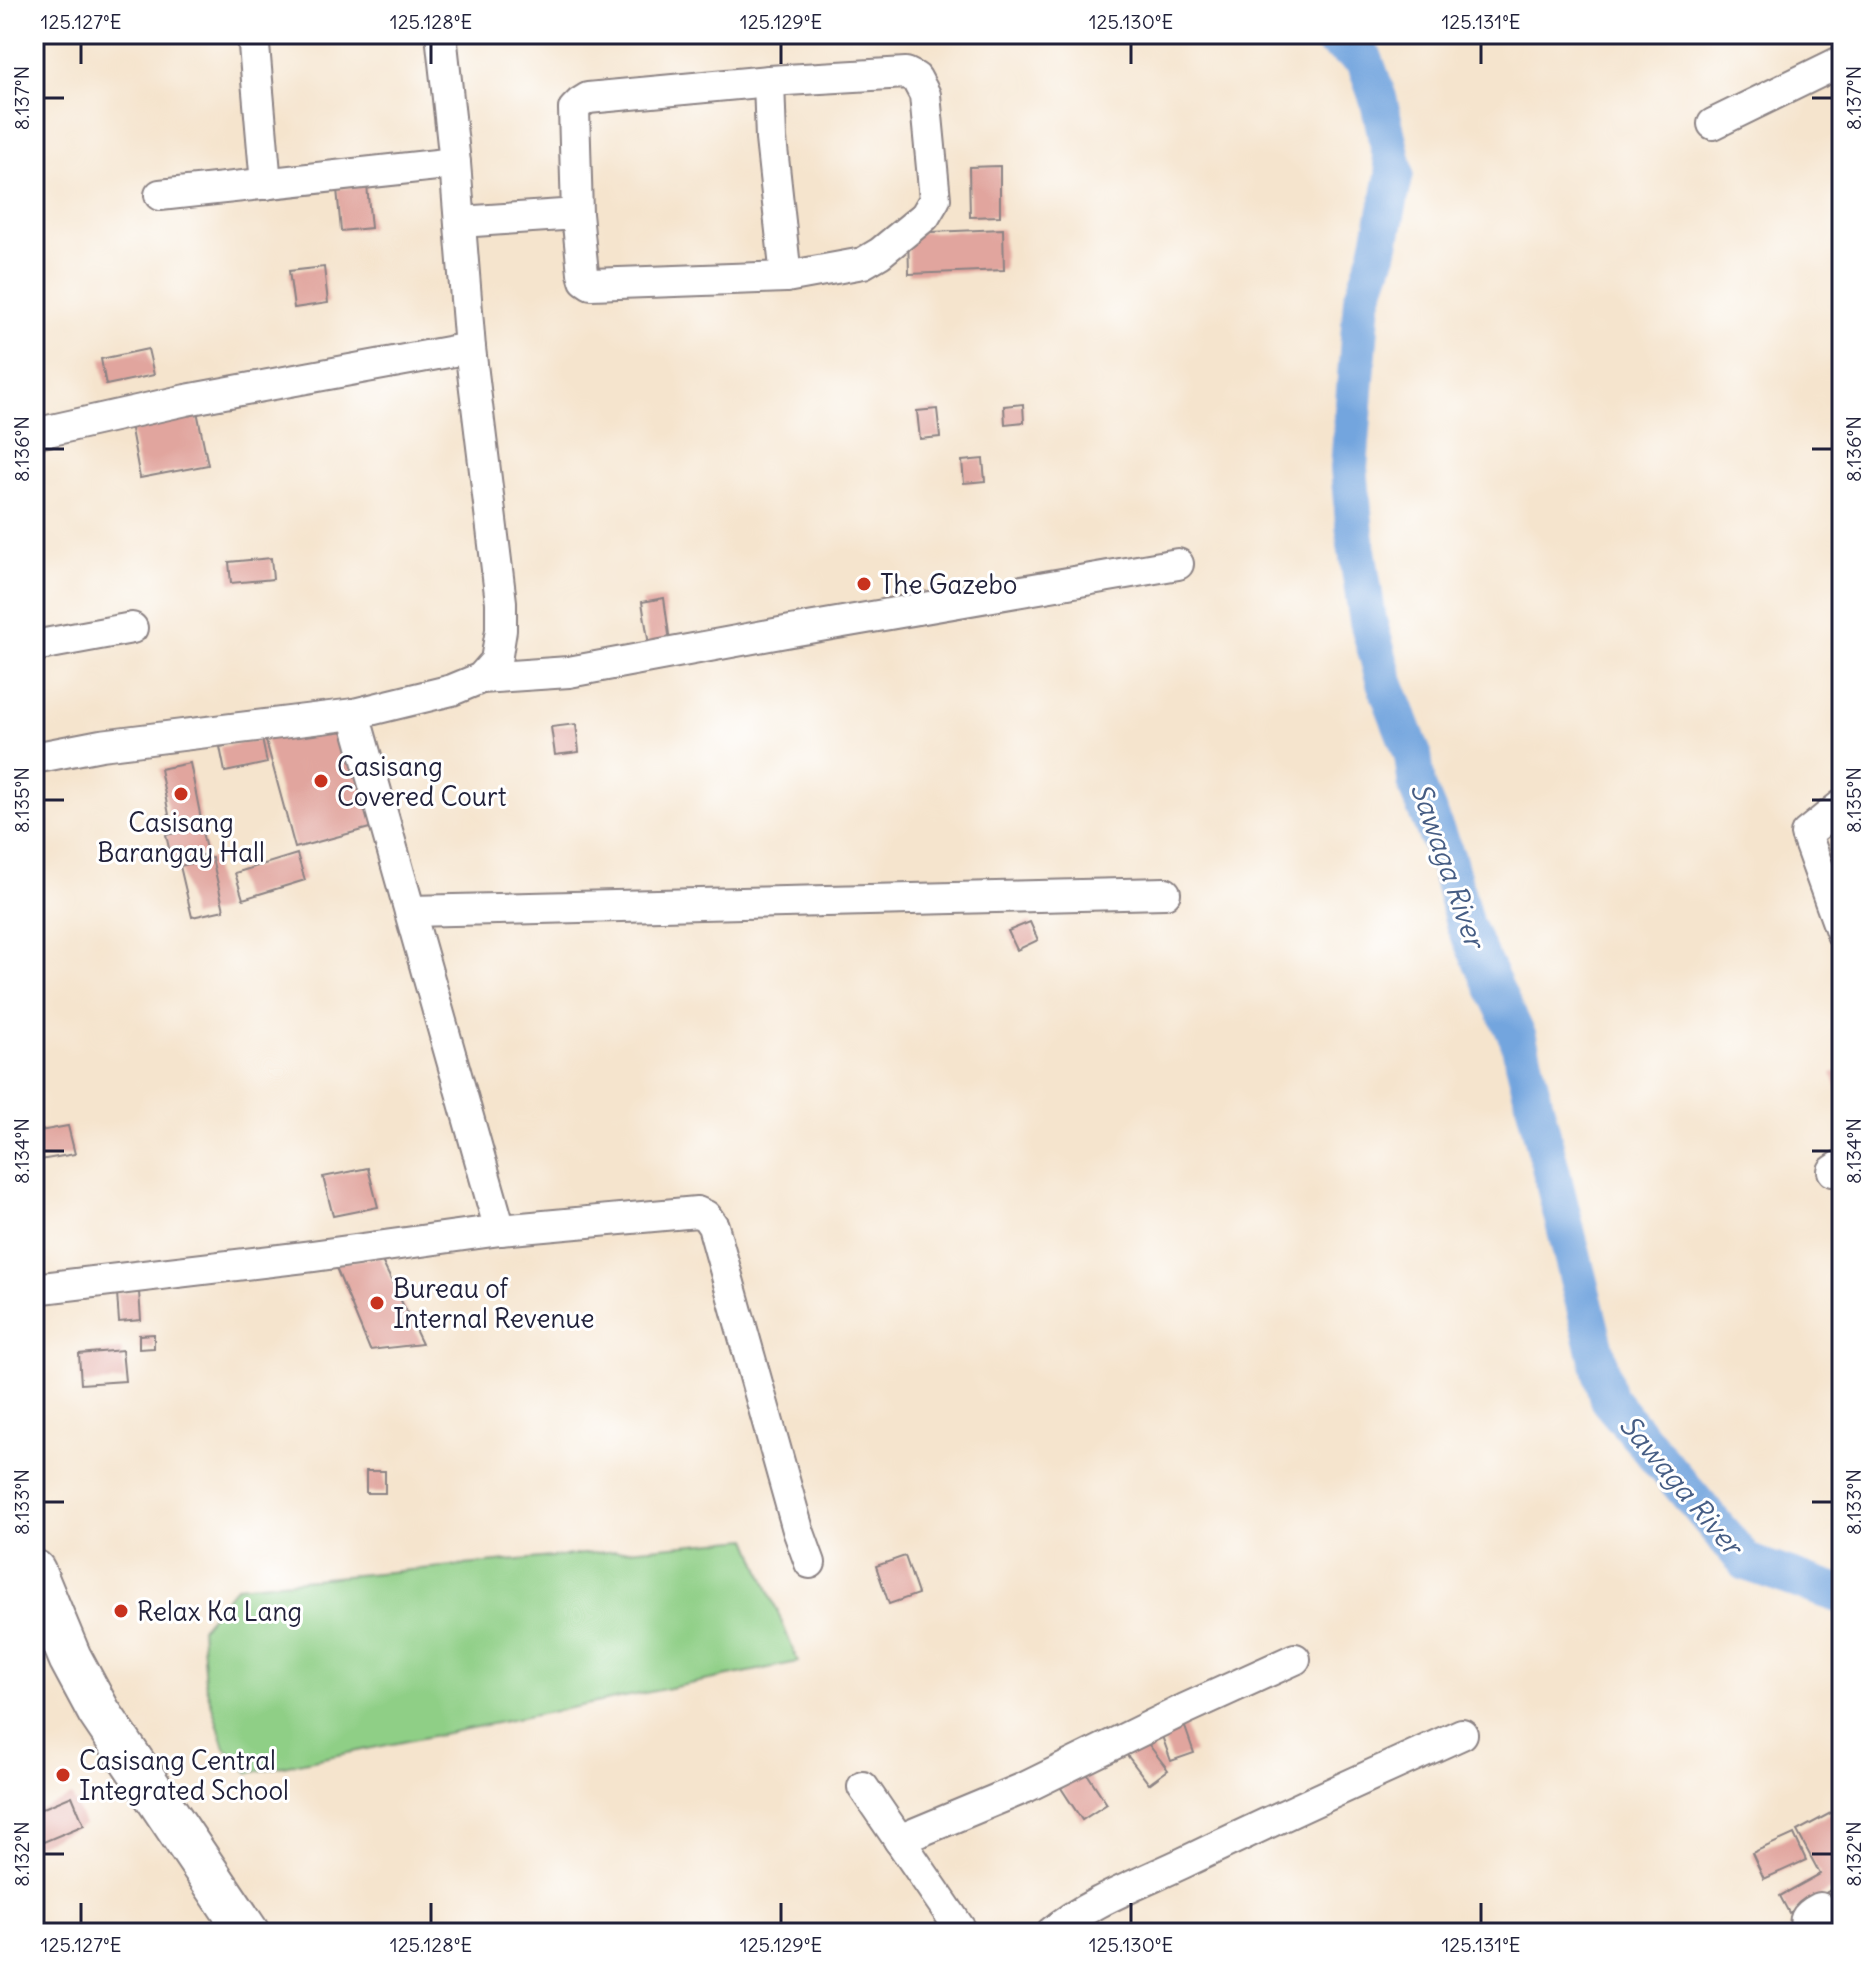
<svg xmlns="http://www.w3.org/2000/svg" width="1876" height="1967" font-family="Delius,sans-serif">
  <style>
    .green { fill: #8fcf86; stroke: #587860; stroke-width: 2 }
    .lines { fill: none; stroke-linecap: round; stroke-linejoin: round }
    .river { stroke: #73a5de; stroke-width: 38 }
    .building { fill: #e1a59e }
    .minor-casing { stroke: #8c8384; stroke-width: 34 }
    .highway-casing { stroke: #8c8384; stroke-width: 46 }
    .minor { stroke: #fff; stroke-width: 30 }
    .highway { stroke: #fff; stroke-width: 42 }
    .ticks { fill: none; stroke: #22223b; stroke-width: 3 }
    .poi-dot { fill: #c8321e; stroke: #fff; stroke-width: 3 }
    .labels { text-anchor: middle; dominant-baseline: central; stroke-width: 6; stroke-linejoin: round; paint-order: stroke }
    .poi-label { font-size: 26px; fill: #22223b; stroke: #fff; text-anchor: start }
    .water-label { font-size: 28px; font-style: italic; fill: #465d84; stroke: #fff }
    .neatline { fill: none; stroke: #22223b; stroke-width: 3 }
    .ticks-label { font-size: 20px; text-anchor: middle; fill: #22223b }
  </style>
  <rect width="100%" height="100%" fill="#fff"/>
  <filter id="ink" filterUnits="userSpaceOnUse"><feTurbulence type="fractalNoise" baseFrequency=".0125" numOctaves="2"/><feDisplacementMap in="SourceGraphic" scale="16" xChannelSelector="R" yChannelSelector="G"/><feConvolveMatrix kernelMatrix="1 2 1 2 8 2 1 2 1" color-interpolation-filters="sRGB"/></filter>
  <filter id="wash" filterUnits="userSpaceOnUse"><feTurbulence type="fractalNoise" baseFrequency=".006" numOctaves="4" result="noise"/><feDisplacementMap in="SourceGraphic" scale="32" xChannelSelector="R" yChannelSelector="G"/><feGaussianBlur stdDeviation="1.8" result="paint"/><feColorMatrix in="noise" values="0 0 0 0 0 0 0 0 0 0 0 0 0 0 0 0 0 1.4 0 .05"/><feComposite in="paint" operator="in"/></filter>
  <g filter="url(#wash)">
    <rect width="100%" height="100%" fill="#f5e4cd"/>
    <polygon class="green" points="748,1539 798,1662 249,1773 225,1748 205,1683 201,1628 237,1586"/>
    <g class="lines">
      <polyline class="river" points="1325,34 1364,59 1378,98 1395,172 1378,253 1362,300 1349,468 1356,544 1368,621 1385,682 1413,755 1417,787 1447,859 1465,926 1518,1038 1608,1399 1746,1562 1842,1595"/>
    </g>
    <g id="blocks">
      <g class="building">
        <polygon points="1000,166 1000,216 970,217 969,167"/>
        <polygon points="367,185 371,228 341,231 337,189"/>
        <polygon points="1003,229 1004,270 909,274 908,233"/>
        <polygon points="324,267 328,303 294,308 289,271"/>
        <polygon points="148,349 154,375 106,385 101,359"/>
        <polygon points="1023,404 1024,422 1005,424 1004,406"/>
        <polygon points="937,409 940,437 920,439 917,411"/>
        <polygon points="197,411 208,465 140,478 130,424"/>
        <polygon points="983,459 985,481 964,483 962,461"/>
        <polygon points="271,558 273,579 231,583 229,562"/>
        <polygon points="664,598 670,642 649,645 642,602"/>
        <polygon points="346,715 377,826 295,848 265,737"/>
        <polygon points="576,724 579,752 555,755 551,727"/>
        <polygon points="262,739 267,763 225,772 220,747"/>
        <polygon points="190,763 201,819 171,825 160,769"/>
        <polygon points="201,827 207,854 172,861 166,835"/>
        <polygon points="297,854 305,880 243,899 235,873"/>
        <polygon points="212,858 224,910 192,917 180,866"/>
        <polygon points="1030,922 1038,940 1017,950 1008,931"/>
        <polygon points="1842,1070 1842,1101 1841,1101 1832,1073"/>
        <polygon points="68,1126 75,1154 34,1161 34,1132"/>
        <polygon points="368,1168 378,1207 333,1216 323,1177"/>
        <polygon points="380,1257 422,1344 370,1350 334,1263"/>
        <polygon points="139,1292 141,1320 119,1322 117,1293"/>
        <polygon points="154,1334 154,1348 139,1349 139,1335"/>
        <polygon points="122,1350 125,1381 81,1384 79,1354"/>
        <rect x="366" y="1471" width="19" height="22"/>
        <polygon points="905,1556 918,1594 889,1604 876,1566"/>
        <polygon points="1185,1727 1194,1753 1171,1761 1162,1736"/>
        <polygon points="1140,1733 1168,1770 1149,1784 1121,1747"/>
        <polygon points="1086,1772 1107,1804 1082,1820 1061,1788"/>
        <polygon points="72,1796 84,1825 34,1846 34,1812"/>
        <polygon points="1842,1807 1842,1884 1789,1913 1780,1896 1820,1874 1797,1831"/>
        <polygon points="1794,1834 1806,1860 1764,1879 1752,1853"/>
      </g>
    </g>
  </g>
  <g filter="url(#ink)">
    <use href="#blocks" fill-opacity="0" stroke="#8c8384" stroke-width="2"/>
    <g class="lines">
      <g class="minor-casing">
        <g id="minor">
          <polyline points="253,34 266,184"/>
          <polyline points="769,81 771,139 786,277"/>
          <polyline points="1713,124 1842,61"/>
          <polyline points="160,195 455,163"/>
          <polyline points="460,222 577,214 574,109 580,103 588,98 769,81 906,73 916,78 925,95 935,199 925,216 880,253 863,263 786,277 591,284 585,280 583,273 577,214"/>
          <polyline points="34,434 186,400 470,348"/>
          <polyline points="34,646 132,628"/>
          <polyline points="481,678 569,672 791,631 1178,564"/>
          <polyline points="34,758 101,745 354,714 452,690 481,678 496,661 501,630 501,602 470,348 455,163 441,34"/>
          <polyline points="1842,805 1806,834 1842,934"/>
          <polyline points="410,911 1165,893"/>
          <polyline points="1833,1171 1842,1165"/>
          <polyline points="500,1230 697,1212 706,1216 713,1226 798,1530 810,1563"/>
          <polyline points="34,1289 313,1256 500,1230 354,714"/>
          <polyline points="863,1787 963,1933"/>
          <polyline points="899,1840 1024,1788 1185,1709 1295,1659"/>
          <path d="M1051,1933c34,-29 92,-51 134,-71 92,-44 184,-86 277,-128"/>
          <path d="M1814,1933c-15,-12 -8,-18 6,-25 11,5 10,14 8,25"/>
        </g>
      </g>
      <g class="highway-casing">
        <polyline id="highway" points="34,1571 70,1658 99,1712 248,1933"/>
      </g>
      <use href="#minor" class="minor"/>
      <use href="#highway" class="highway"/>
    </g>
  </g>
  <path class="ticks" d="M81,44v20M431,44v20M781,44v20M1131,44v20M1481,44v20M44,98h20M1812,98h20M44,449h20M1812,449h20M44,800h20M1812,800h20M44,1151h20M1812,1151h20M44,1502h20M1812,1502h20M44,1854h20M1812,1854h20M81,1903v20M431,1903v20M781,1903v20M1131,1903v20M1481,1903v20"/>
  <g class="poi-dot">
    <circle cx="864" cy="584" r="8"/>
    <circle cx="321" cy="781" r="8"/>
    <circle cx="181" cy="794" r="8"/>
    <circle cx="377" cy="1303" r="8"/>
    <circle cx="121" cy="1611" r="8"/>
    <circle cx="63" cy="1775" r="8"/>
  </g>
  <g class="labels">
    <g class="poi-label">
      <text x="880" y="584">The Gazebo</text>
      <text x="337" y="766">Casisang<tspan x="337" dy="30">Covered Court</tspan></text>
      <text x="181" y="822" text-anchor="middle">Casisang<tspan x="181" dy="30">Barangay Hall</tspan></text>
      <text x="393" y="1288">Bureau of<tspan x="393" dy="30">Internal Revenue</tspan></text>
      <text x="137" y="1611">Relax Ka Lang</text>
      <text x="79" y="1760">Casisang Central<tspan x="79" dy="30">Integrated School</tspan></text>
    </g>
    <g class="water-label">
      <text transform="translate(1448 865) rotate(71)">Sawaga River</text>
      <text transform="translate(1681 1485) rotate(50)">Sawaga River</text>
    </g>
  </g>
  <rect width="1876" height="1967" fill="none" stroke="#fff" stroke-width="88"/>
  <rect x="44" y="44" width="1788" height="1879" class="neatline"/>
  <g class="ticks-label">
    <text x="81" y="29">125.127°E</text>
    <text x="431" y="29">125.128°E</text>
    <text x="781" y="29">125.129°E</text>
    <text x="1131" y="29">125.130°E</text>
    <text x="1481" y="29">125.131°E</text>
    <text transform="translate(22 98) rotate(-90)" y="7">8.137°N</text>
    <text transform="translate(1854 98) rotate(-90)" y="7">8.137°N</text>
    <text transform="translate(22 449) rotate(-90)" y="7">8.136°N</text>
    <text transform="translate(1854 449) rotate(-90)" y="7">8.136°N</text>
    <text transform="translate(22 800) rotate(-90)" y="7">8.135°N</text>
    <text transform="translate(1854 800) rotate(-90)" y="7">8.135°N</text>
    <text transform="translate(22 1151) rotate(-90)" y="7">8.134°N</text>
    <text transform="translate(1854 1151) rotate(-90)" y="7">8.134°N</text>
    <text transform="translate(22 1502) rotate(-90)" y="7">8.133°N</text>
    <text transform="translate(1854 1502) rotate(-90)" y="7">8.133°N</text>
    <text transform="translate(22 1854) rotate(-90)" y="7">8.132°N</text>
    <text transform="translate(1854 1854) rotate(-90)" y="7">8.132°N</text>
    <text x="81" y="1952">125.127°E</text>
    <text x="431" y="1952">125.128°E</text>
    <text x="781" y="1952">125.129°E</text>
    <text x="1131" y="1952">125.130°E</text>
    <text x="1481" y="1952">125.131°E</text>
  </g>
</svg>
